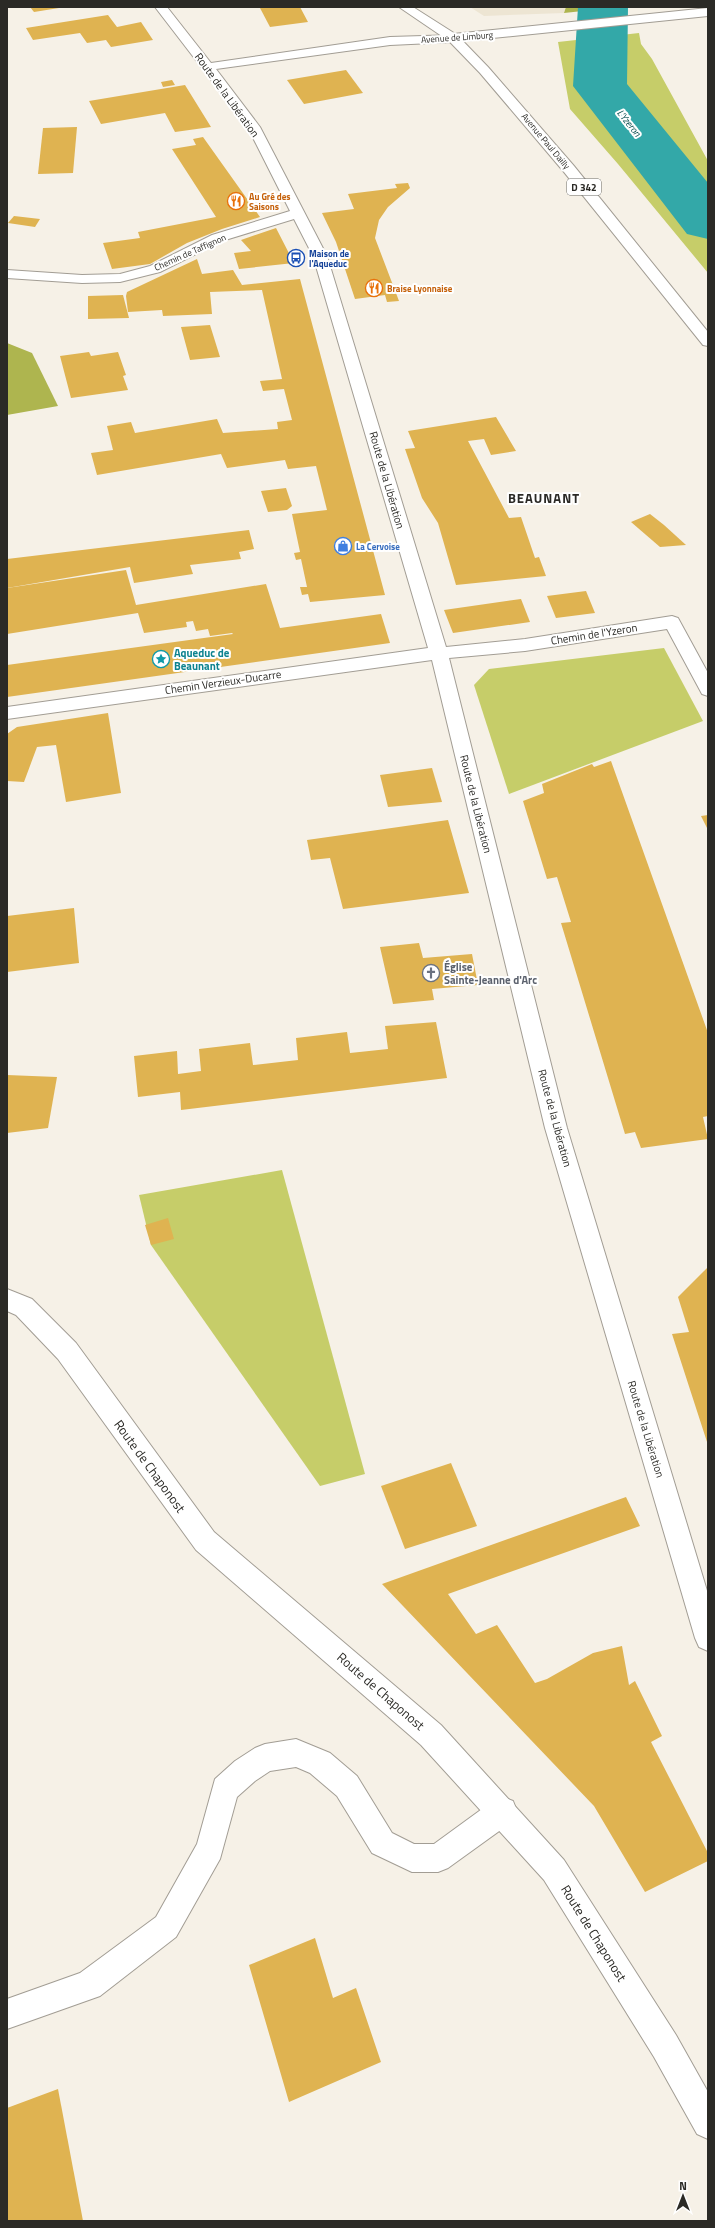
<svg xmlns="http://www.w3.org/2000/svg" width="715" height="2228" font-family="'Titillium Web',sans-serif">
  <style>
    .built { fill: #ede5d3 }
    .green { fill: #c6cd69 }
    .forest { fill: #aeb54f }
    .lines { fill: none; stroke-linecap: round; stroke-linejoin: round }
    .river { fill: #33a8a8; fill-rule: evenodd }
    .building { fill: #dfb351 }
    .minor-casing { stroke: #a29d94; stroke-width: 2 }
    .tertiary-casing { stroke: #a29d94; stroke-width: 2 }
    .secondary-casing { stroke: #a29d94; stroke-width: 2 }
    .primary-casing { stroke: #a29d94; stroke-width: 2 }
    .minor { fill: #fff; fill-rule: evenodd }
    .tertiary { fill: #fff; fill-rule: evenodd }
    .secondary { fill: #fff; fill-rule: evenodd }
    .primary { fill: #fff; fill-rule: evenodd }
    .labels { text-anchor: middle; dominant-baseline: central; stroke-width: 4; stroke-linejoin: round; paint-order: stroke }
    .far-street-label { font-size: 9px; fill: #2b2a26; stroke: #fff }
    .far-food-label { font-size: 9px; font-weight: bold; fill: #c56008; stroke: #fff; text-anchor: start }
    .far-transit-label { font-size: 9px; font-weight: bold; fill: #164399; stroke: #fff; text-anchor: start }
    .far-shop-label { font-size: 9px; font-weight: bold; fill: #366cbe; stroke: #fff; text-anchor: start }
    .far-water-label { font-size: 10px; font-style: italic; fill: #064c4d; stroke: #fff }
    .shield { fill: #fff; stroke: #6b6a67; stroke-width: 1 }
    .shield-label { font-size: 10px; font-weight: bold; fill: #2b2a26 }
    .street-label { font-size: 11px; fill: #2b2a26; stroke: #fff }
    .culture-label { font-size: 11px; font-weight: bold; fill: #0d838f; stroke: #fff; text-anchor: start }
    .worship-label { font-size: 11px; font-weight: bold; fill: #5b616d; stroke: #fff; text-anchor: start }
    .far-district-label { font-size: 13px; font-weight: bold; letter-spacing: 1px; fill: #2b2a26; stroke: #fff }
    .near-street-label { font-size: 13px; fill: #2b2a26; stroke: #fff }
  </style>
  <rect width="100%" height="100%" fill="#f6f1e7"/>
  <polygon class="built" points="470,7 566,7 564,13 484,16"/>
  <g class="green">
    <polygon points="639,33 641,44 652,59 708,161 708,273 618,164 570,109 558,42"/>
    <polygon points="664,648 703,721 509,794 474,685 489,669"/>
    <polygon points="282,1170 365,1474 320,1486 151,1245 139,1195"/>
  </g>
  <g class="forest">
    <polygon points="566,7 620,7 564,13"/>
    <polygon points="7,343 32,353 58,406 7,415"/>
  </g>
  <g class="lines">
    <polygon class="river" points="578,7 628,7 627,84 708,183 708,239 687,234 573,86"/>
  </g>
  <g class="building">
    <polygon points="30,7 59,7 59,8 34,12"/>
    <polygon points="300,7 308,22 270,27 260,8"/>
    <polygon points="108,15 117,27 141,22 153,40 111,47 106,40 87,43 80,33 33,40 26,28"/>
    <polygon points="346,70 363,93 304,104 287,80"/>
    <polygon points="172,80 175,85 163,87 161,82"/>
    <polygon points="185,85 211,127 175,132 165,113 101,124 89,101"/>
    <polygon points="77,127 73,173 38,174 43,128"/>
    <polygon points="203,137 260,217 222,229 187,243 150,264 112,269 103,243 140,238 138,232 216,217 172,149 196,145 193,139"/>
    <polygon points="408,183 410,188 388,207 379,220 375,238 399,301 387,302 385,295 355,299 336,242 322,213 354,209 348,194 397,188 395,184"/>
    <polygon points="14,216 40,219 35,227 8,223"/>
    <polygon points="276,228 294,263 239,269 234,253 251,251 241,240"/>
    <polygon points="197,259 202,274 233,270 242,285 300,279 385,595 310,602 308,594 302,595 300,587 307,587 301,559 296,560 294,553 300,552 292,514 327,510 316,466 288,469 285,460 227,468 221,454 97,475 91,453 113,450 107,426 131,422 135,433 217,419 223,433 278,429 277,422 292,420 284,389 263,391 260,381 282,379 262,290 210,292 212,314 163,316 162,310 128,312 126,296 127,292"/>
    <polygon points="123,295 129,318 88,319 88,296"/>
    <polygon points="210,325 220,357 190,360 181,327"/>
    <polygon points="89,352 91,356 118,352 126,375 123,376 128,390 71,398 60,356"/>
    <polygon points="496,417 516,451 491,455 484,439 468,441 509,518 521,517 535,558 539,557 546,576 456,585 438,523 422,498 405,449 415,448 408,431"/>
    <polygon points="286,488 292,506 287,510 268,512 261,491"/>
    <polygon points="650,514 664,525 686,545 660,547 631,522"/>
    <polygon points="249,530 254,549 239,552 241,559 190,565 193,574 134,583 130,567 7,588 7,559"/>
    <polygon points="126,570 136,605 266,584 280,628 381,614 390,643 7,697 7,665 233,634 232,633 210,636 208,629 196,631 193,621 186,622 187,627 144,633 138,613 7,634 7,588"/>
    <polygon points="586,591 595,613 556,618 547,596"/>
    <polygon points="521,599 530,622 453,633 444,610"/>
    <polygon points="108,713 121,793 66,802 56,745 37,747 24,782 7,781 7,734 17,727"/>
    <polygon points="611,761 708,1033 708,1116 703,1117 708,1139 641,1148 635,1132 625,1134 561,923 571,922 557,877 547,879 523,801 544,793 542,784 592,764 594,767"/>
    <polygon points="432,768 442,802 388,807 380,775"/>
    <polygon points="708,815 708,830 701,816"/>
    <polygon points="448,820 469,893 343,909 330,858 311,860 307,840"/>
    <polygon points="74,908 79,963 7,972 7,916"/>
    <polygon points="419,943 423,958 472,954 478,985 432,989 434,1000 393,1004 380,947"/>
    <polygon points="436,1022 447,1078 181,1110 180,1092 138,1097 134,1056 177,1051 178,1074 201,1071 199,1049 250,1043 253,1065 298,1060 296,1038 347,1032 350,1053 388,1049 385,1026"/>
    <polygon points="7,1075 57,1077 48,1128 7,1133"/>
    <polygon points="168,1218 174,1239 151,1245 145,1225"/>
    <polygon points="708,1267 708,1445 672,1334 689,1332 678,1297"/>
    <polygon points="451,1463 477,1526 405,1549 381,1486"/>
    <polygon points="626,1497 640,1526 448,1594 476,1634 497,1625 535,1683 547,1679 593,1653 622,1646 629,1685 635,1681 662,1736 651,1742 708,1853 708,1861 645,1892 594,1806 382,1584"/>
    <polygon points="315,1938 333,1998 356,1988 381,2062 289,2102 249,1965"/>
    <polygon points="58,2089 83,2221 7,2221 7,2108"/>
  </g>
  <g class="lines">
    <g class="minor-casing">
      <g id="minor">
        <polygon points="155,7 167,7 211,63 390,37 457,35 459,38 453,42 390,45 216,69 260,127 327,256 446,647 525,639 672,616 678,618 708,673 708,696 702,694 667,629 525,651 449,658 567,1128 708,1594 708,1651 699,1647 695,1638 545,1128 432,660 7,719 7,707 428,648 313,256 294,219 222,241 160,272 120,282 82,283 7,278 7,270 82,275 120,274 150,266 212,235 290,211 248,128"/>
        <polygon points="296,1739 330,1753 357,1776 392,1833 414,1844 434,1844 493,1801 503,1797 513,1801 517,1811 513,1821 448,1868 438,1872 412,1872 372,1853 337,1796 310,1773 296,1767 270,1771 255,1781 237,1797 220,1859 176,1937 100,1996 7,2029 7,1999 80,1973 156,1917 197,1844 215,1779 235,1761 255,1748 265,1744"/>
      </g>
    </g>
    <g class="tertiary-casing">
      <polygon id="tertiary" points="708,8 708,16 453,42 447,38 453,34"/>
    </g>
    <g class="secondary-casing">
      <polygon id="secondary" points="7,1289 32,1299 76,1343 214,1532 441,1725 564,1860 676,2035 708,2092 708,2139 697,2134 654,2057 544,1880 421,1745 196,1550 58,1359 16,1315 7,1311"/>
    </g>
    <g class="primary-casing">
      <polygon id="primary" points="399,7 413,7 457,35 488,67 574,166 708,332 708,346 703,345 564,172 480,73 449,41"/>
    </g>
    <use href="#minor" class="minor"/>
    <use href="#tertiary" class="tertiary"/>
    <use href="#secondary" class="secondary"/>
    <use href="#primary" class="primary"/>
  </g>
  <defs>
    <g id="restaurant-ring" transform="scale(0.9)"><circle r="9.5" fill="#fff" stroke="#e8710a" stroke-width="1.5"/><path d="M-5-6h1v4h1v-4h1v4h1v-4h1v5L-1.5 .5V6h-2V.5L-5-1ZM5-6V6H3V1.5H1.5Q1.5-4 5-6Z" fill="#e8710a"/></g>
    <g id="bus-ring" transform="scale(0.9)"><circle r="9.5" fill="#fff" stroke="#1a4fb4" stroke-width="1.5"/><path d="M-5-6H5V4H4V6H2V4H-2V6H-4V4H-5ZM-3.5-4V0h7V-4ZM-3.5 1.2v1.5H-2V1.2ZM2 1.2v1.5H3.5V1.2Z" fill="#1a4fb4"/></g>
    <g id="shop-ring" transform="scale(0.9)"><circle r="9.5" fill="#fff" stroke="#3f7fe0" stroke-width="1.5"/><path d="M-5-2.5h2.3a2.7 3.5 0 0 1 5.4 0H5L5.5 6h-11ZM-1.5-2.5h3a1.5 2.3 0 0 0-3 0Z" fill="#3f7fe0"/></g>
    <g id="sight-ring" transform="scale(0.9)"><circle r="9.5" fill="#fff" stroke="#0f9aa8" stroke-width="1.5"/><path d="M0-6L1.8-2.2L6-1.7L2.9 1.2L3.7 5.4L0 3.3L-3.7 5.4L-2.9 1.2L-6-1.7L-1.8-2.2Z" fill="#0f9aa8"/></g>
    <g id="church-ring" transform="scale(0.9)"><circle r="9.5" fill="#fff" stroke="#6b7280" stroke-width="1.5"/><path d="M-1.2-6h2.4v3.5h3.3v2.4h-3.3V6h-2.4V-.1h-3.3v-2.4h3.3Z" fill="#6b7280"/></g>
  </defs>
  <g fill-rule="evenodd">
    <use href="#restaurant-ring" x="236" y="201"/>
    <use href="#bus-ring" x="296" y="258"/>
    <use href="#restaurant-ring" x="374" y="288"/>
    <use href="#shop-ring" x="343" y="546"/>
    <use href="#sight-ring" x="161" y="659"/>
    <use href="#church-ring" x="431" y="973"/>
  </g>
  <g class="labels">
    <g class="far-street-label">
      <text transform="translate(457 37) rotate(-4)">Avenue de Limburg</text>
      <text transform="translate(546 141) rotate(50)">Avenue Paul Dailly</text>
      <text transform="translate(190 252) rotate(-24)">Chemin de Taffignon</text>
    </g>
    <g class="far-food-label">
      <text x="249" y="196">Au Gré des<tspan x="249" dy="10">Saisons</tspan></text>
      <text x="387" y="288">Braise Lyonnaise</text>
    </g>
    <g class="far-transit-label">
      <text x="309" y="253">Maison de<tspan x="309" dy="10">l'Aqueduc</tspan></text>
    </g>
    <g class="far-shop-label">
      <text x="356" y="546">La Cervoise</text>
    </g>
    <g class="far-water-label">
      <text transform="translate(629 123) rotate(51)">L'Yzeron</text>
    </g>
    <rect class="shield" x="567" y="179" width="34" height="16" rx="3"/>
    <g class="shield-label">
      <text x="584" y="187">D 342</text>
    </g>
    <g class="street-label">
      <text transform="translate(227 95) rotate(54)">Route de la Libération</text>
      <text transform="translate(387 480) rotate(74)">Route de la Libération</text>
      <text transform="translate(594 634) rotate(-9)">Chemin de l'Yzeron</text>
      <text transform="translate(223 682) rotate(-8)">Chemin Verzieux-Ducarre</text>
      <text transform="translate(476 804) rotate(76)">Route de la Libération</text>
      <text transform="translate(555 1118) rotate(75)">Route de la Libération</text>
      <text transform="translate(646 1429) rotate(73)">Route de la Libération</text>
    </g>
    <g class="culture-label">
      <text x="174" y="653">Aqueduc de<tspan x="174" dy="13">Beaunant</tspan></text>
    </g>
    <g class="worship-label">
      <text x="444" y="967">Église<tspan x="444" dy="13">Sainte-Jeanne d'Arc</tspan></text>
    </g>
    <g class="far-district-label">
      <text x="544" y="498">BEAUNANT</text>
    </g>
    <g class="near-street-label">
      <text transform="translate(150 1466) rotate(54)">Route de Chaponost</text>
      <text transform="translate(381 1691) rotate(41)">Route de Chaponost</text>
      <text transform="translate(594 1933) rotate(58)">Route de Chaponost</text>
    </g>
  </g>
  <rect width="715" height="2228" fill="none" stroke="#2b2a26" stroke-width="16"/>
  <g transform="translate(683 2196)" stroke="#ffffff" stroke-width="3" paint-order="stroke">
  <path d="M0-3L7 15L0 10L-7 15Z" fill="#2b2a26"/>
  <text y="-6" font-size="11" font-weight="bold" text-anchor="middle" fill="#2b2a26">N</text>
  </g>
</svg>
